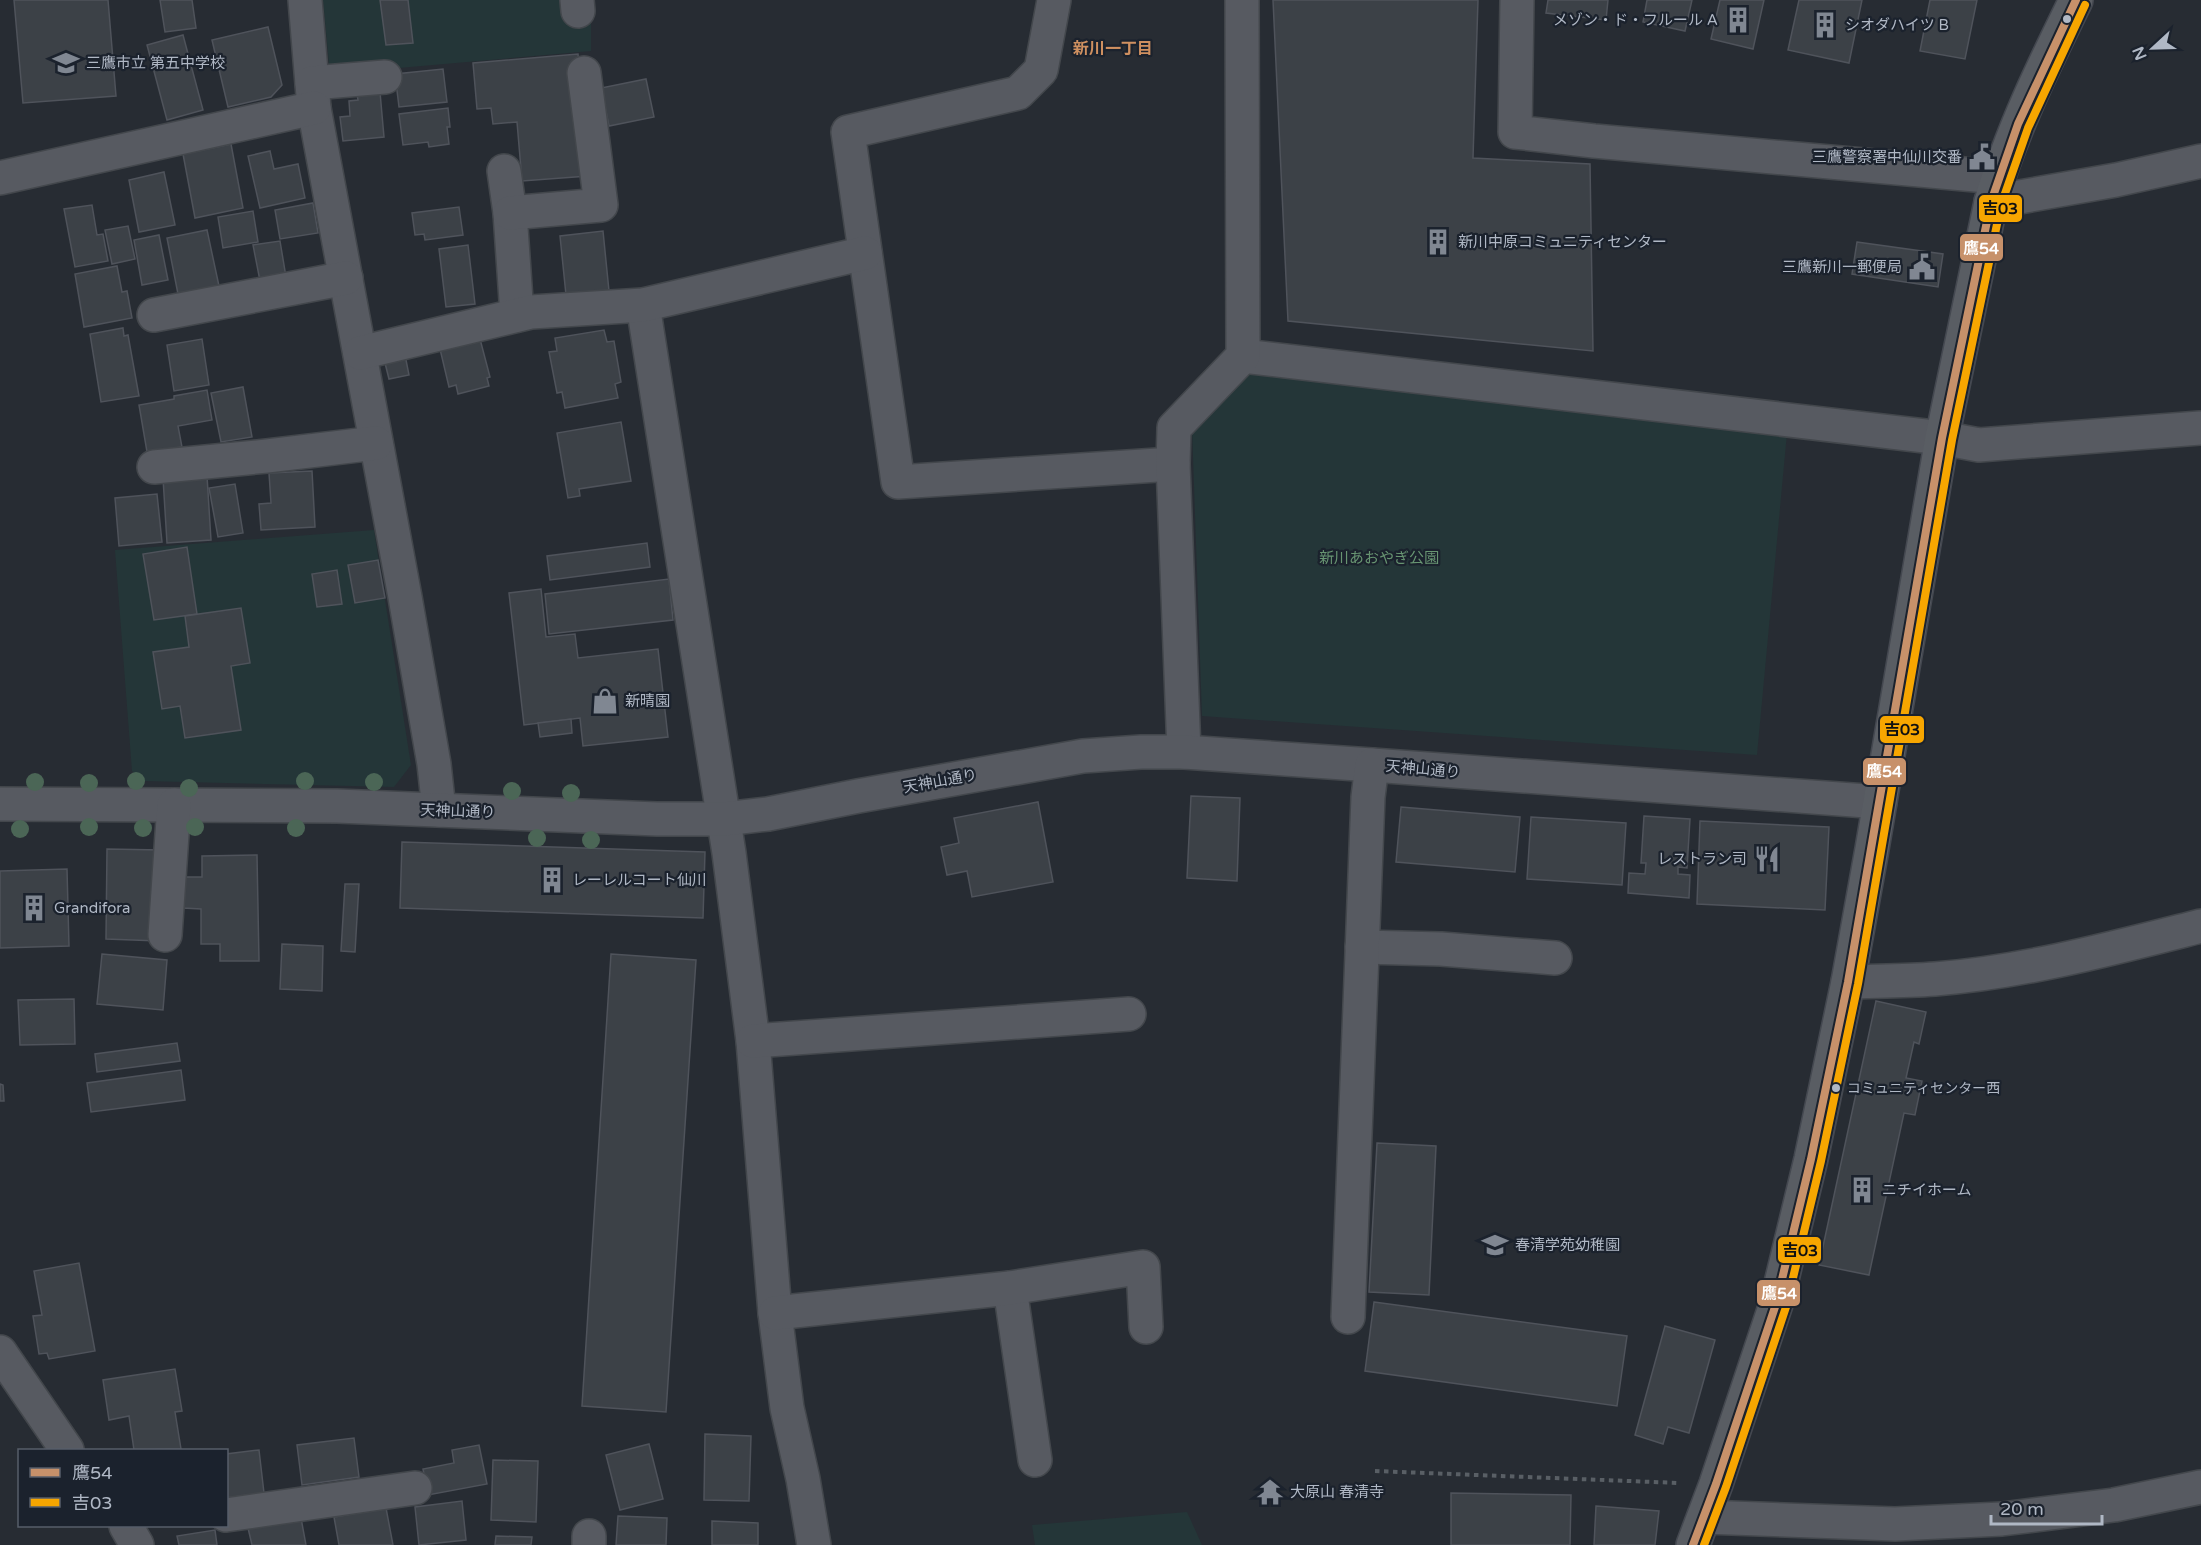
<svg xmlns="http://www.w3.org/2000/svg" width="2201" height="1545" font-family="'Varela Round','Noto Sans JP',sans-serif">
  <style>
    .green { fill: #243638 }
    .building { fill: #3c4147; stroke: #4f535b; stroke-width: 1.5 }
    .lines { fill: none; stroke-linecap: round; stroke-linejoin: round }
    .minor-casing { stroke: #43474c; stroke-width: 36 }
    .major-casing { stroke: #444850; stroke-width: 36 }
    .path { stroke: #595f65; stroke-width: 4; stroke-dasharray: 4.5 4.5; stroke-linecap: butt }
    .minor { stroke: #575a61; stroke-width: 33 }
    .major { stroke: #595d63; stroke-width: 33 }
    .bus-1-casing { stroke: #1b222d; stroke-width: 12 }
    .bus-2-casing { stroke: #1b222d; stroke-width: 12 }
    .bus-1 { stroke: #c7916a; stroke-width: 8 }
    .bus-2 { stroke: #f7a600; stroke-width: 8 }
    .tree { fill: #4b6656 }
    .bus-dot { fill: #b0b8c5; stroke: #1b222d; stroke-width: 2 }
    .labels { text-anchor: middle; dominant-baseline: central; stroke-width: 4.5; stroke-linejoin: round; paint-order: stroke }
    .bus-label { font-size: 14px; fill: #b0b8c5; stroke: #1b222d; text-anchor: start }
    .poi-label { font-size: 15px; fill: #b0b8c5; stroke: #1b222d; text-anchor: start }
    .park-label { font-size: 15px; fill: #689572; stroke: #1b222d }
    .street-label { font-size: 15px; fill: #b0b8c5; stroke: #1b222d }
    .neighbourhood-label { font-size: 16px; font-weight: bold; fill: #cf9060; stroke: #1b222d }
    .line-badge { stroke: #1b222d; stroke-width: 2 }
    .badge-label { font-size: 16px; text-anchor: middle; font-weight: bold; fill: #fff }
    .pale-badge-label { font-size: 16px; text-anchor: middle; font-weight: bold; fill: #111 }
  </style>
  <rect width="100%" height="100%" fill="#272c33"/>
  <g class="green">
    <polygon points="323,0 567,0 570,22 591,21 591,51 330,74"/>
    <polygon points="1250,373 1787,433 1757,755 1202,716 1192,428"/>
    <polygon points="374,530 411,765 394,787 144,781 132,771 115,550"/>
    <polygon points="1187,1512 1202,1545 1035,1545 1032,1525"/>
  </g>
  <g class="building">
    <polygon points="14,0 108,0 116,96 23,103"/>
    <polygon points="160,0 192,0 196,28 165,32"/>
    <polygon points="380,0 408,0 413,43 386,45"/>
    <polygon points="1273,0 1478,0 1473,158 1590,164 1593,351 1288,321"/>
    <polygon points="1548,0 1608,0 1606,20 1546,13"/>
    <polygon points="1647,0 1692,0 1685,31 1643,22"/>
    <polygon points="1720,0 1764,0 1753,49 1711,39"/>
    <polygon points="1799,0 1862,0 1849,63 1788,50"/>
    <polygon points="1930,0 1977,0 1965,59 1920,51"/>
    <polygon points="268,27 282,85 271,97 228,107 212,40"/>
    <polygon points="183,35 203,110 167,120 147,45"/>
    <polygon points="578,54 588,176 522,181 517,122 493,124 491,108 477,109 473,63"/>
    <polygon points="443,69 447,102 399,107 395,74"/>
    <polygon points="646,79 654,117 609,126 601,88"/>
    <polygon points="380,92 384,137 343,141 340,117 350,116 349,101 358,100 357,94"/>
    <polygon points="448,108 450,127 447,127 449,144 429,147 428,142 403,145 399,114"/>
    <polygon points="231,144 243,208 195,218 183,154"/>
    <polygon points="270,151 274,169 298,164 305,198 260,208 248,156"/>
    <polygon points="164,172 175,225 139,232 129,180"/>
    <polygon points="313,203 318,233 280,239 275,210"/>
    <polygon points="92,205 97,235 103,234 108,261 75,267 64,209"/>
    <polygon points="459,207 463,235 425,240 424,234 415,235 412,213"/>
    <polygon points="253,211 258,242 223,248 218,217"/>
    <polygon points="128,226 135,259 112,264 105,230"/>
    <polygon points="207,230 219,286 178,294 167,238"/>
    <polygon points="603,231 609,291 566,295 560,236"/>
    <polygon points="159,235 168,280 142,285 134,240"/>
    <polygon points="280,241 286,277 260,281 253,245"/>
    <polygon points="1857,242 1943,254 1938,287 1852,274"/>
    <polygon points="468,245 475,304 446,307 439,249"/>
    <polygon points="117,266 122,292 127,291 132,318 84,327 75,274"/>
    <polygon points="123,328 124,336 128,335 139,396 101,402 90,334"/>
    <polygon points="604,330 607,342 614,341 621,382 615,384 618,398 565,408 562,392 557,393 549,352 557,351 555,338"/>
    <polygon points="202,339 209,385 174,391 167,345"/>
    <polygon points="480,339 490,377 487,378 489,386 458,394 456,385 449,387 440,349"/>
    <polygon points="405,355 409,375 389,379 384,359"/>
    <polygon points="243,387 252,437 221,442 211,393"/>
    <polygon points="207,390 212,420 178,426 182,447 147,452 139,405 174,399 174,396"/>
    <polygon points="621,422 631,481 579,489 580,496 568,498 557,433"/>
    <polygon points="312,471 315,527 261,530 259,504 271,503 269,473"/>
    <polygon points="207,476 211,540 167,543 163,478"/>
    <polygon points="235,484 243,533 218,537 209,488"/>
    <polygon points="157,494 162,542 119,546 115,498"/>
    <polygon points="647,543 650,567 550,580 547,556"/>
    <polygon points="187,547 197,614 154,620 143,554"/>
    <polygon points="378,560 385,598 355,603 348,565"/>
    <polygon points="337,570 342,604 317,607 312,574"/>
    <polygon points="669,579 673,620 549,634 545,594"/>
    <polygon points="541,589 546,637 575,634 578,658 658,649 668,737 583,746 580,718 524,725 509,593"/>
    <polygon points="241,608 250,663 231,666 241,730 185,738 180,706 162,709 153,652 189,647 185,616"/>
    <polygon points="571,719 572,733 540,737 538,723"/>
    <polygon points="1191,796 1240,798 1237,881 1187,878"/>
    <polygon points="1038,802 1053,882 972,897 967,871 947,875 941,847 959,843 954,818"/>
    <polygon points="1401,807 1520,817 1515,872 1396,862"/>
    <polygon points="1644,816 1690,819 1687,868 1678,867 1678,874 1690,875 1689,898 1628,893 1629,873 1645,874 1646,863 1641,863"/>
    <polygon points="1531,817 1626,823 1622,885 1527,879"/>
    <polygon points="1700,821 1829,827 1825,910 1697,904"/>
    <polygon points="402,842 705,852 703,918 400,908"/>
    <polygon points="107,849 161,850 159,941 106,939"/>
    <polygon points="257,855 259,961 220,961 220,944 201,944 201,909 183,908 183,877 202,877 202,856"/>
    <polygon points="67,869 69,946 0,948 0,871"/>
    <polygon points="345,884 359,884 355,952 341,951"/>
    <polygon points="282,944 323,946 322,991 280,989"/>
    <polygon points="102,954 167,960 163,1010 97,1004"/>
    <polygon points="611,954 696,960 666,1412 582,1406"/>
    <polygon points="74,999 75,1044 20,1045 18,1000"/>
    <polygon points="1876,1001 1926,1012 1919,1044 1914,1042 1906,1078 1922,1081 1915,1115 1904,1113 1869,1275 1819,1265"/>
    <polygon points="177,1043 180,1061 97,1072 95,1054"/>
    <polygon points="181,1070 185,1100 91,1112 87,1083"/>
    <polygon points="0,1084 3,1085 4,1101 0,1101"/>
    <polygon points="1377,1143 1436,1146 1429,1295 1369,1292"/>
    <polygon points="79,1263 95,1351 49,1359 47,1353 39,1354 33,1316 42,1315 34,1271"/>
    <polygon points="1374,1302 1627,1336 1617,1406 1365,1371"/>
    <polygon points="1665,1326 1715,1340 1689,1433 1668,1427 1663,1444 1635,1435"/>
    <polygon points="175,1369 182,1411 175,1412 181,1449 134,1450 129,1416 109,1420 103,1380"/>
    <polygon points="705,1434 751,1436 749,1501 704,1500"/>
    <polygon points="354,1438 359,1477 302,1485 297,1445"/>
    <polygon points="649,1444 663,1499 620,1510 606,1455"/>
    <polygon points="479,1445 487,1484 428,1495 423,1469 454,1463 452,1450"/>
    <polygon points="259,1450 264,1493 226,1498 226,1454"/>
    <polygon points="493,1460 538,1461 536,1522 491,1520"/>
    <polygon points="1451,1493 1571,1495 1570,1545 1451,1545"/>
    <polygon points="462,1501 466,1540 419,1545 415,1507"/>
    <polygon points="1596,1506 1659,1511 1655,1545 1594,1545"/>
    <polygon points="386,1508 393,1545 339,1545 334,1517"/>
    <polygon points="618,1516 667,1518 666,1545 616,1545"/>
    <polygon points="301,1518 306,1545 252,1545 248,1528"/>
    <polygon points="712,1521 758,1523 758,1545 712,1545"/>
    <polygon points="215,1530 217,1545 179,1545 177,1536"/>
    <polygon points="496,1536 532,1537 531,1545 495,1545"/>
  </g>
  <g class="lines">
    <g class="minor-casing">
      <g id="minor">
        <polyline points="305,0 314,108 405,597 434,764 439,810"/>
        <polyline points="577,0 578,11"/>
        <polyline points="1054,0 1041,70 1018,93 848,132 898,482 1173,464"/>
        <polyline points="1517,0 1515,132 1594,141 1998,177"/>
        <polyline points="312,83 385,77"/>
        <polyline points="504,171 510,213 517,315"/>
        <polyline points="0,178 314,108"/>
        <polyline points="1991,202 2116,180 2201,161"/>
        <polyline points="510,213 601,205 584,73"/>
        <polyline points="643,305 729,853 753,1041 775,1313 787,1408 803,1479 814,1545"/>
        <polyline points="154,315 346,278"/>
        <polyline points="360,353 531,312 643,305 865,253"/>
        <polyline points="1243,356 1942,438 1979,445 2200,428"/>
        <polyline points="154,467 267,456 376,443"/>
        <polyline points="1184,752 1173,464 1174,428 1243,356 1242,0"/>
        <polyline points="0,804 337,806 657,819 724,819 768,814 858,796 1083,756 1141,752 1184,752 1372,765 1880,802"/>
        <polyline points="165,935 174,805"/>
        <polyline points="1362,947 1441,949 1555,958"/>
        <path d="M1848,982c29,-1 58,-1 87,-3 90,-7 179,-31 266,-53"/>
        <polyline points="753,1041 1129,1014"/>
        <polyline points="1010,1288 1035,1460"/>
        <polyline points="775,1313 1010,1288 1143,1267 1146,1327"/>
        <polyline points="1348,1317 1368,797 1372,765"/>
        <polyline points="0,1352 67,1450"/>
        <polyline points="226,1515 415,1488"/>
        <polyline points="1704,1517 1895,1524 2002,1519 2114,1505 2201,1487"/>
        <polyline points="126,1526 137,1545"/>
        <polyline points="589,1536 589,1545"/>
      </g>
    </g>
    <g class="major-casing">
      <path id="major" d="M1693,1545l23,-61 60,-180 35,-145 37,-177 24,-133 70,-411 49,-236c20,-70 53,-137 85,-202"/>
    </g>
    <polyline class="path" points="1375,1471 1679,1483"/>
    <use href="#minor" class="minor"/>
    <use href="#major" class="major"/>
    <g class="bus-1-casing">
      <polyline id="bus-1" points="1693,1545 1716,1484 1776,1304 1811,1159 1848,982 1942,438 1991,202 2018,124 2076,0"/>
    </g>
    <g class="bus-2-casing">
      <polyline id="bus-2" points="1704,1545 1726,1487 1786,1307 1821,1161 1858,984 1952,440 2001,205 2028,128 2085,5"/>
    </g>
    <use href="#bus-1" class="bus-1"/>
    <use href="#bus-2" class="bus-2"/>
  </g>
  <g class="tree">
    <circle cx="136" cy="781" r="9"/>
    <circle cx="305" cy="781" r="9"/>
    <circle cx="35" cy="782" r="9"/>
    <circle cx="374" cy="782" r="9"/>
    <circle cx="89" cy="783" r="9"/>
    <circle cx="189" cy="788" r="9"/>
    <circle cx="512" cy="791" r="9"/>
    <circle cx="571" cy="793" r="9"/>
    <circle cx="89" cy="827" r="9"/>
    <circle cx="195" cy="827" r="9"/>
    <circle cx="143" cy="828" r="9"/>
    <circle cx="296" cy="828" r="9"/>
    <circle cx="20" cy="829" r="9"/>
    <circle cx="537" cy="838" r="9"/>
    <circle cx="591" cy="840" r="9"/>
  </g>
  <defs>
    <g id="building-bare" transform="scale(2.07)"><path d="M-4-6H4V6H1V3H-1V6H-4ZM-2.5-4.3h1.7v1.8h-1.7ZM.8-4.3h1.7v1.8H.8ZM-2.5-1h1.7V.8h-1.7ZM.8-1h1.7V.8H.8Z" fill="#808792" stroke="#1b222d" stroke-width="2.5" paint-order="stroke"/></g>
    <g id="school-bare" transform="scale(2.07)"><path d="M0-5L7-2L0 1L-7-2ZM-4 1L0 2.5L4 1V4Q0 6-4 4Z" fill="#808792" stroke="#1b222d" stroke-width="2.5" paint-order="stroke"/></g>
    <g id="civic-bare" transform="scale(2.07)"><path d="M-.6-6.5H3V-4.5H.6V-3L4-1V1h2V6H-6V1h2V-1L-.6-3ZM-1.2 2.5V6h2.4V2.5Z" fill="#808792" stroke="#1b222d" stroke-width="2.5" paint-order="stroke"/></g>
    <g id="shop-bare" transform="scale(2.07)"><path d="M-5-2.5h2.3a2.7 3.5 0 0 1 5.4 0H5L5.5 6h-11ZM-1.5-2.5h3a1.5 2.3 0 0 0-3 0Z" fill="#808792" stroke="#1b222d" stroke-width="2.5" paint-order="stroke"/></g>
    <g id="restaurant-bare" transform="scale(2.07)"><path d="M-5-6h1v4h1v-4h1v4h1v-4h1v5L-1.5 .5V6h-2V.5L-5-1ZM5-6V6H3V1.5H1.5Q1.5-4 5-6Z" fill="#808792" stroke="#1b222d" stroke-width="2.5" paint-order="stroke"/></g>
    <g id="temple-bare" transform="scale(2.07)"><path d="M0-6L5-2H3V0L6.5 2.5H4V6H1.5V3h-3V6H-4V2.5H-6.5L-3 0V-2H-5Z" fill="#808792" stroke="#1b222d" stroke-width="2.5" paint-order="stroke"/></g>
  </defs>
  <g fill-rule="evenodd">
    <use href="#building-bare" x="1738" y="20"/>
    <use href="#building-bare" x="1825" y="25"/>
    <use href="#school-bare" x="66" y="63"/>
    <use href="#civic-bare" x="1982" y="157"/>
    <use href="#building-bare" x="1438" y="242"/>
    <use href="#civic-bare" x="1922" y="267"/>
    <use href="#shop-bare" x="605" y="701"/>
    <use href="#restaurant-bare" x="1767" y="859"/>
    <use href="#building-bare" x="552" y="880"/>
    <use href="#building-bare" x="34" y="908"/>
    <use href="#building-bare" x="1862" y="1190"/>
    <use href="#school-bare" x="1495" y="1245"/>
    <use href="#temple-bare" x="1270" y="1492"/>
  </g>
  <g class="bus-dot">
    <circle cx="2067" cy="19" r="5"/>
    <circle cx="1836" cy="1088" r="5"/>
  </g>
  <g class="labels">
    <g class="bus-label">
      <text x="1847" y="1088">コミュニティセンター西</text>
    </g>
    <g class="poi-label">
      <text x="1718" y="20" text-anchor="end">メゾン・ド・フルール A</text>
      <text x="1845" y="25">シオダハイツ B</text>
      <text x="86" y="63">三鷹市立 第五中学校</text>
      <text x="1962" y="157" text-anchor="end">三鷹警察署中仙川交番</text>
      <text x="1458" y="242">新川中原コミュニティセンター</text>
      <text x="1902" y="267" text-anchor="end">三鷹新川一郵便局</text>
      <text x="625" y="701">新晴園</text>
      <text x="1747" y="859" text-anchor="end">レストラン司</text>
      <text x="572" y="880">レーレルコート仙川</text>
      <text x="54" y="908">Grandifora</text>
      <text x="1882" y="1190">ニチイホーム</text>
      <text x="1515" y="1245">春清学苑幼稚園</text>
      <text x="1290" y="1492">大原山 春清寺</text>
    </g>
    <g class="park-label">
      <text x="1379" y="558">新川あおやぎ公園</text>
    </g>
    <g class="street-label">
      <text transform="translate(1423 769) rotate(5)">天神山通り</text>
      <text transform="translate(940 781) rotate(-10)">天神山通り</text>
      <text transform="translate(458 811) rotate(2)">天神山通り</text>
    </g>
    <g class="neighbourhood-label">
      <text x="1113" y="49">新川一丁目</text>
    </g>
  </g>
  <g class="line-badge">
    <rect x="1978" y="194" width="45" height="29" rx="6" fill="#f7a600"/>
    <rect x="1959" y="233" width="45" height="29" rx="6" fill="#c7916a"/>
    <rect x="1879" y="715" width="46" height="29" rx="6" fill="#f7a600"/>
    <rect x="1862" y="757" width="45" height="29" rx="6" fill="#c7916a"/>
    <rect x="1777" y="1236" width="45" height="28" rx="6" fill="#f7a600"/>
    <rect x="1756" y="1279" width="45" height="28" rx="6" fill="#c7916a"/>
  </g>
  <g class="badge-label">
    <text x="1981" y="254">鷹54</text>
    <text x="1884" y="777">鷹54</text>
    <text x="1779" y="1299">鷹54</text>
  </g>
  <g class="pale-badge-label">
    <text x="2000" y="214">吉03</text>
    <text x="1902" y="735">吉03</text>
    <text x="1800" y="1256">吉03</text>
  </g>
  <rect x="18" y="1449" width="210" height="78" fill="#1b222d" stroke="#575e6a" stroke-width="1.5"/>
  <rect x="30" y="1468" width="30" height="9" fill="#c7916a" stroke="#575e6a" stroke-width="1.5"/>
  <text x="72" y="1479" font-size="18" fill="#b0b8c5">鷹54</text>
  <rect x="30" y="1498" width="30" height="9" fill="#f7a600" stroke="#575e6a" stroke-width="1.5"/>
  <text x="72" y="1509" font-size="18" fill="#b0b8c5">吉03</text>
  <g transform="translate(2153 48) rotate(248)" stroke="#1b222d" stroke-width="4.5" paint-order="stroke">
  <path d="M0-4.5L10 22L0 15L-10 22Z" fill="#b0b8c5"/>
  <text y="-9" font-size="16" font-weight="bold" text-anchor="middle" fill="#b0b8c5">N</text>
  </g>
  <path d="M1991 1515v9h111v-9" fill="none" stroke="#b0b8c5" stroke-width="3"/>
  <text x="2000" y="1515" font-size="18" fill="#b0b8c5" stroke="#1b222d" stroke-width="4.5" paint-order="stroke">20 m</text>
</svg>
